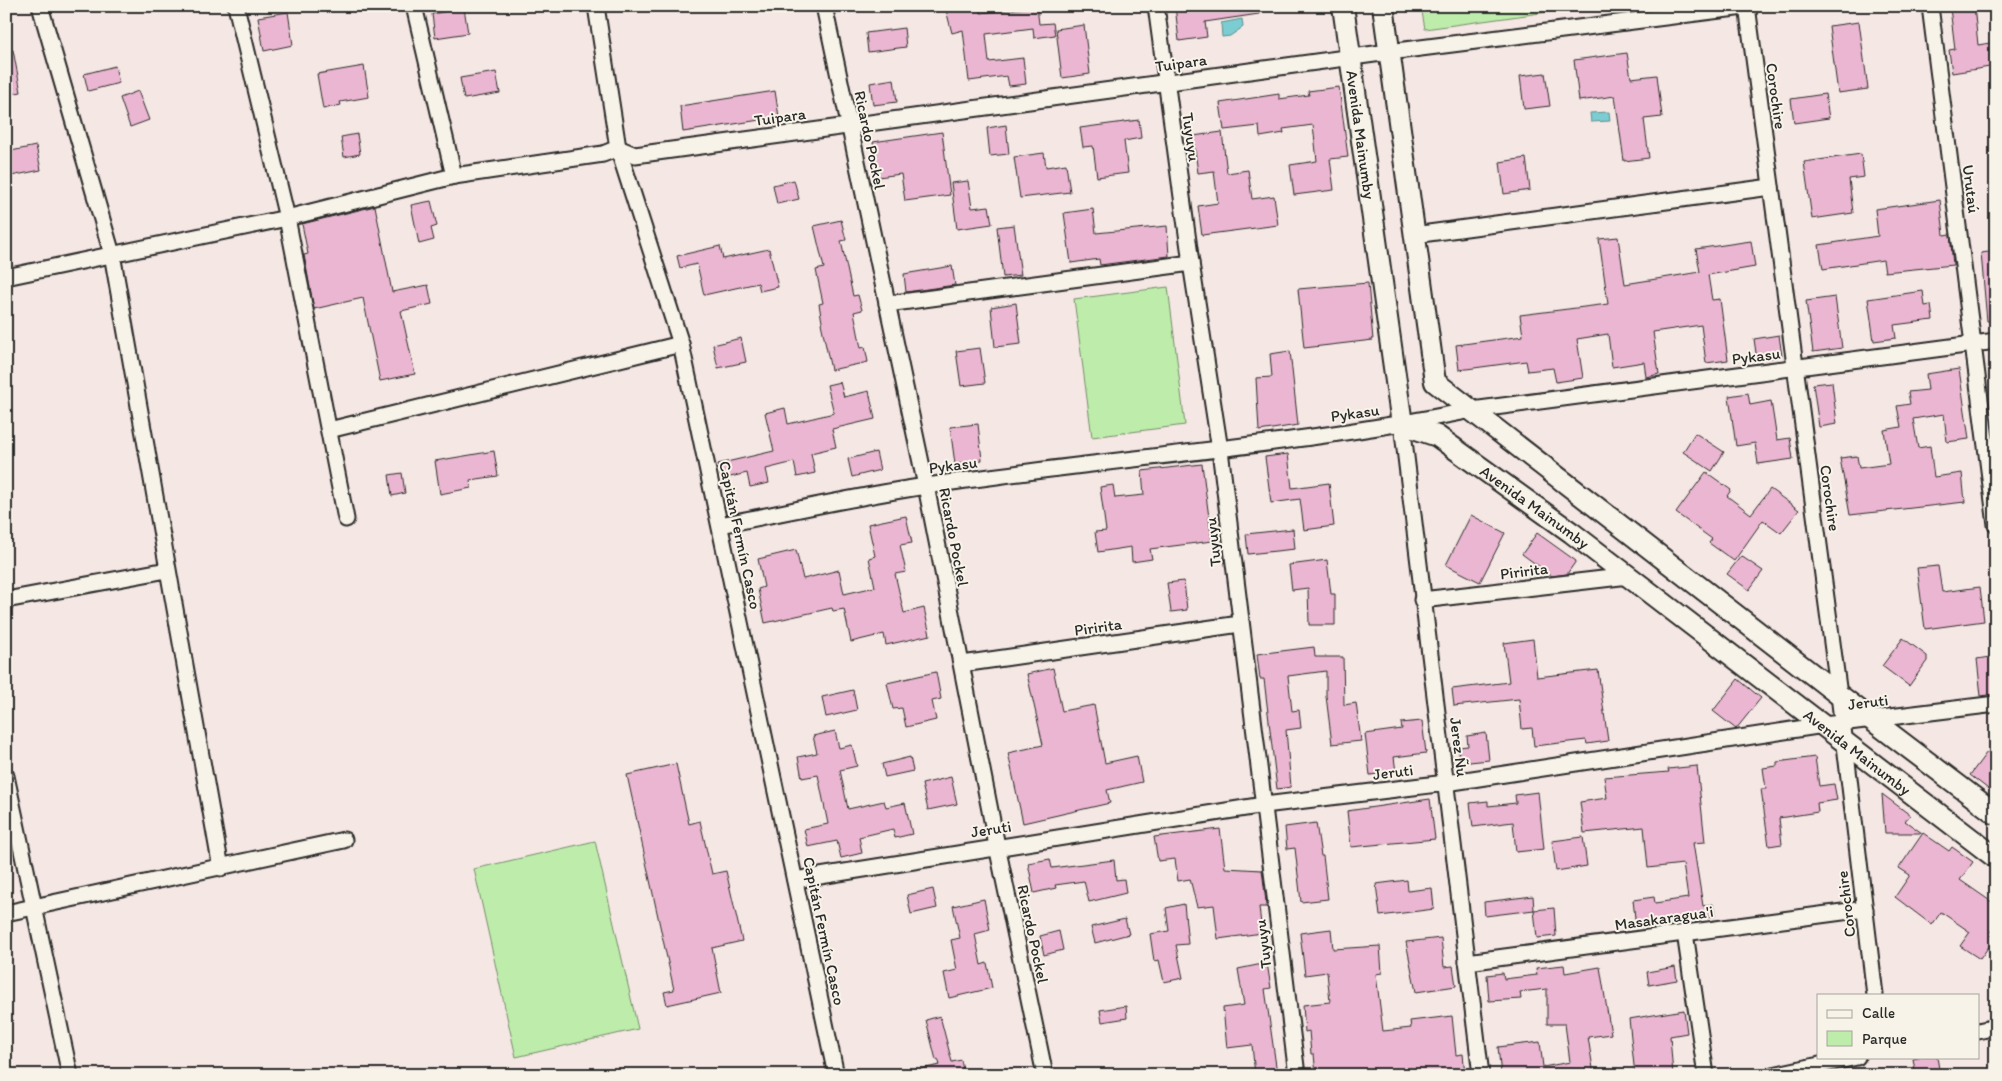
<svg xmlns="http://www.w3.org/2000/svg" width="2002" height="1081" font-family="Itim,sans-serif">
  <style>
    .green { fill: #beedab; stroke: #748c6b }
    .water { fill: #7bcdd2; stroke: #5b8c8f }
    .building { fill: #ebb6d1; stroke: #2b2b2b }
    .lines { fill: none; stroke-linecap: round; stroke-linejoin: round }
    .minor-casing { stroke: #2b2b2b; stroke-width: 19 }
    .tertiary-casing { stroke: #2b2b2b; stroke-width: 24 }
    .minor { stroke: #f7f3e8; stroke-width: 15 }
    .tertiary { stroke: #f7f3e8; stroke-width: 20 }
    .labels { text-anchor: middle; dominant-baseline: central; stroke-width: 4; stroke-linejoin: round; paint-order: stroke }
    .street-label { font-size: 16px; fill: #2b2b2b; stroke: #f7f3e8 }
  </style>
  <rect width="100%" height="100%" fill="#f5e7e3"/>
  <filter id="ink" filterUnits="userSpaceOnUse"><feTurbulence type="fractalNoise" baseFrequency=".02" numOctaves="2"/><feDisplacementMap in="SourceGraphic" scale="10" xChannelSelector="R" yChannelSelector="G"/><feConvolveMatrix kernelMatrix="1 2 1 2 8 2 1 2 1" color-interpolation-filters="sRGB"/></filter>
  <g filter="url(#ink)">
    <g class="green">
      <polygon points="1421,6 1591,6 1425,29"/>
      <polygon points="1168,287 1185,425 1092,437 1074,299"/>
      <polygon points="595,841 638,1029 516,1057 474,869"/>
    </g>
    <g class="water">
      <polygon points="1242,19 1243,27 1230,36 1222,37 1221,23"/>
      <polygon points="1609,112 1610,121 1591,122 1590,113"/>
    </g>
    <g class="building">
      <polygon points="945,6 979,6 981,13 1037,7 1039,24 1053,23 1055,35 1034,38 1033,28 986,34 989,62 1023,58 1026,84 1009,86 1007,76 969,81 963,30 952,33"/>
      <polygon points="1175,6 1259,6 1259,14 1205,22 1207,37 1179,41"/>
      <polygon points="1974,6 1978,45 1996,42 1996,66 1952,73 1949,50 1955,49 1950,8"/>
      <polygon points="464,8 468,33 435,38 432,14"/>
      <polygon points="288,12 293,45 264,51 258,17"/>
      <polygon points="1859,22 1868,89 1838,93 1829,26"/>
      <polygon points="1084,25 1090,74 1062,78 1056,29"/>
      <polygon points="904,28 906,47 868,52 866,33"/>
      <polygon points="13,50 21,92 6,95 6,51"/>
      <polygon points="1627,53 1631,78 1657,75 1662,117 1644,119 1649,158 1624,161 1615,96 1579,101 1574,60"/>
      <polygon points="115,66 119,83 88,91 84,74"/>
      <polygon points="364,66 369,97 340,102 341,105 323,109 317,74"/>
      <polygon points="496,72 500,93 464,99 460,78"/>
      <polygon points="1545,73 1550,106 1524,109 1520,76"/>
      <polygon points="894,79 897,102 873,105 870,83"/>
      <polygon points="1339,87 1348,157 1330,159 1334,190 1294,195 1290,165 1317,161 1313,125 1283,129 1284,133 1260,137 1259,126 1224,130 1220,103 1279,94 1279,99 1309,95 1308,91"/>
      <polygon points="138,91 149,120 130,127 120,98"/>
      <polygon points="775,91 779,117 683,132 680,106"/>
      <polygon points="1825,94 1829,118 1794,123 1791,99"/>
      <polygon points="1139,120 1141,138 1124,141 1128,173 1097,177 1093,146 1083,147 1080,128"/>
      <polygon points="1006,125 1009,154 990,156 987,128"/>
      <polygon points="942,132 950,195 905,201 901,174 878,177 873,142"/>
      <polygon points="1222,132 1227,173 1248,170 1252,199 1274,196 1278,225 1202,235 1198,206 1218,203 1214,171 1198,173 1193,136"/>
      <polygon points="357,134 360,154 344,157 341,137"/>
      <polygon points="36,146 41,170 6,177 6,152"/>
      <polygon points="1044,153 1046,167 1066,164 1070,192 1020,198 1014,157"/>
      <polygon points="1861,154 1864,177 1849,179 1853,213 1812,219 1804,162"/>
      <polygon points="1526,158 1530,190 1504,194 1500,162"/>
      <polygon points="794,180 799,199 777,204 773,185"/>
      <polygon points="968,181 972,208 989,206 992,224 957,229 951,183"/>
      <polygon points="1940,200 1944,235 1950,234 1953,265 1885,272 1883,260 1823,269 1819,245 1878,236 1875,209"/>
      <polygon points="431,201 437,226 431,228 434,240 419,244 411,205"/>
      <polygon points="375,206 392,292 428,285 432,304 401,311 415,374 380,381 363,298 314,309 304,255 308,254 302,224"/>
      <polygon points="1093,209 1096,233 1167,226 1169,256 1100,265 1099,259 1071,263 1064,213"/>
      <polygon points="841,220 846,240 841,241 853,296 858,295 862,310 854,312 861,348 865,347 868,362 831,370 821,323 822,322 819,304 823,303 816,270 824,268 814,226"/>
      <polygon points="1014,225 1021,275 1003,277 997,227"/>
      <polygon points="1618,237 1625,284 1700,272 1696,249 1751,241 1755,267 1708,275 1712,300 1720,299 1728,360 1706,363 1701,325 1653,332 1659,374 1646,377 1644,362 1612,367 1608,334 1577,339 1583,378 1556,382 1553,368 1528,371 1526,361 1459,370 1456,345 1523,336 1520,315 1608,304 1599,239"/>
      <polygon points="720,246 723,259 769,249 778,287 760,291 758,283 704,295 697,264 680,268 677,256"/>
      <polygon points="1996,251 1996,321 1987,321 1981,253"/>
      <polygon points="952,266 955,285 906,292 904,274"/>
      <polygon points="1368,283 1373,340 1304,348 1298,289"/>
      <polygon points="1923,291 1925,306 1931,305 1933,320 1894,325 1896,338 1874,341 1868,299"/>
      <polygon points="1835,297 1842,348 1813,352 1806,301"/>
      <polygon points="1016,303 1021,344 995,347 991,307"/>
      <polygon points="1779,335 1782,356 1757,360 1754,339"/>
      <polygon points="741,338 746,362 718,368 713,345"/>
      <polygon points="980,348 985,383 961,386 956,351"/>
      <polygon points="1290,351 1298,425 1259,431 1256,378 1272,377 1270,354"/>
      <polygon points="1959,369 1969,439 1947,442 1944,414 1913,419 1918,448 1930,446 1934,477 1962,473 1965,502 1850,515 1840,458 1857,456 1859,468 1889,464 1884,430 1901,427 1897,406 1910,404 1908,392 1928,390 1926,374"/>
      <polygon points="840,382 844,397 869,391 875,419 832,429 836,447 811,453 815,473 797,477 794,462 766,469 769,483 750,487 747,473 722,479 718,464 774,451 765,413 785,408 788,424 834,413 827,385"/>
      <polygon points="1832,382 1837,424 1819,427 1813,384"/>
      <polygon points="1748,393 1750,405 1771,401 1777,440 1790,438 1793,459 1758,464 1755,443 1736,446 1729,396"/>
      <polygon points="978,424 982,460 955,464 950,427"/>
      <polygon points="1695,433 1724,452 1712,471 1683,452"/>
      <polygon points="494,451 498,476 470,480 471,488 440,494 435,461"/>
      <polygon points="876,452 880,470 852,477 848,459"/>
      <polygon points="1288,454 1292,488 1329,483 1334,526 1304,530 1300,499 1271,503 1265,457"/>
      <polygon points="1202,464 1212,541 1150,549 1152,559 1132,562 1131,547 1098,552 1095,532 1106,531 1100,487 1113,485 1115,498 1144,495 1142,471"/>
      <polygon points="1706,472 1731,490 1727,496 1751,514 1770,489 1799,510 1781,533 1763,520 1734,561 1709,543 1712,539 1676,513"/>
      <polygon points="402,473 405,493 392,496 389,475"/>
      <polygon points="1471,515 1505,533 1480,582 1446,565"/>
      <polygon points="906,516 912,543 900,545 906,572 895,574 904,613 924,608 930,635 886,645 884,634 851,642 844,609 833,611 832,608 765,623 758,589 764,587 758,559 796,550 803,579 839,570 844,594 875,587 869,558 875,556 868,524"/>
      <polygon points="1293,529 1295,549 1248,554 1246,534"/>
      <polygon points="1537,533 1576,561 1567,574 1552,576 1522,554"/>
      <polygon points="1741,556 1763,571 1749,590 1727,574"/>
      <polygon points="1327,560 1331,594 1335,594 1335,625 1309,625 1308,588 1292,590 1289,565"/>
      <polygon points="1938,566 1942,592 1980,587 1984,621 1925,629 1917,568"/>
      <polygon points="1184,581 1187,610 1171,612 1167,583"/>
      <polygon points="1903,638 1927,656 1927,661 1909,686 1882,666"/>
      <polygon points="1533,639 1537,677 1598,670 1608,741 1587,744 1586,740 1534,746 1532,728 1522,729 1519,699 1454,706 1452,689 1509,682 1504,643"/>
      <polygon points="1314,647 1315,657 1343,657 1344,705 1356,703 1361,741 1332,744 1326,696 1326,671 1288,676 1292,711 1299,710 1301,728 1286,730 1291,787 1277,789 1264,679 1260,679 1257,654"/>
      <polygon points="1996,656 1996,694 1981,696 1977,659"/>
      <polygon points="1053,668 1062,711 1094,705 1105,763 1137,756 1142,782 1107,790 1110,803 1023,823 1008,753 1043,745 1027,674"/>
      <polygon points="936,672 941,699 932,701 936,720 906,727 902,708 893,709 887,683"/>
      <polygon points="1738,679 1761,698 1736,729 1713,711"/>
      <polygon points="853,690 857,710 826,717 822,697"/>
      <polygon points="1422,721 1426,753 1394,757 1396,772 1370,775 1365,734 1402,729 1401,723"/>
      <polygon points="835,731 839,748 852,745 857,766 840,770 848,809 884,801 886,807 905,803 912,834 895,838 893,829 859,837 862,853 841,858 837,841 808,847 804,829 828,824 818,775 802,778 798,757 817,753 813,736"/>
      <polygon points="1486,733 1489,760 1460,763 1458,747 1468,746 1467,736"/>
      <polygon points="1987,752 1996,759 1996,795 1970,775"/>
      <polygon points="910,757 913,771 885,777 882,764"/>
      <polygon points="1815,757 1819,786 1834,784 1837,800 1817,803 1818,812 1779,818 1782,844 1769,846 1761,789 1766,789 1763,768 1777,766 1777,762"/>
      <polygon points="676,764 689,824 700,821 712,874 726,871 742,941 712,948 721,993 667,1005 664,992 674,990 627,775"/>
      <polygon points="1697,766 1705,842 1693,843 1703,906 1713,904 1715,916 1636,927 1633,900 1654,897 1655,903 1688,898 1683,864 1648,868 1644,827 1584,833 1580,802 1607,798 1604,777 1669,772 1668,769"/>
      <polygon points="951,777 957,804 928,810 922,784"/>
      <polygon points="1538,792 1544,849 1516,852 1513,822 1473,827 1470,803 1488,801 1488,806 1516,803 1515,795"/>
      <polygon points="1882,794 1910,815 1905,821 1922,833 1885,833"/>
      <polygon points="1430,799 1435,839 1351,847 1347,811"/>
      <polygon points="1316,823 1321,856 1323,856 1328,899 1301,902 1295,848 1287,849 1285,827"/>
      <polygon points="1220,829 1225,868 1262,870 1266,902 1266,907 1259,907 1262,933 1218,939 1214,905 1197,907 1190,879 1178,881 1175,859 1158,861 1154,837"/>
      <polygon points="1923,833 1949,851 1952,847 1973,862 1960,880 1996,905 1996,925 1990,934 1995,938 1980,959 1960,946 1970,932 1941,912 1932,925 1895,897 1910,875 1899,868"/>
      <polygon points="1583,837 1587,866 1556,871 1552,841"/>
      <polygon points="1050,859 1052,868 1114,860 1116,880 1124,879 1126,893 1089,902 1084,881 1055,885 1056,888 1034,893 1028,863"/>
      <polygon points="1407,880 1408,891 1432,888 1434,909 1380,916 1376,884"/>
      <polygon points="933,889 937,908 911,914 907,895"/>
      <polygon points="1533,896 1534,910 1485,916 1484,902"/>
      <polygon points="984,899 990,930 975,934 981,965 987,963 992,988 949,998 944,973 957,970 951,940 960,938 953,906"/>
      <polygon points="1184,904 1188,944 1176,945 1183,978 1164,982 1159,960 1154,961 1150,934 1169,931 1166,908"/>
      <polygon points="1554,908 1556,936 1537,938 1534,910"/>
      <polygon points="1125,919 1129,934 1095,943 1091,927"/>
      <polygon points="1331,929 1333,949 1380,946 1382,973 1376,974 1383,1031 1411,1028 1410,1021 1452,1016 1456,1055 1463,1054 1465,1074 1316,1075 1314,1054 1311,1054 1309,1031 1305,1032 1303,1005 1330,1002 1327,972 1305,975 1300,933"/>
      <polygon points="1059,931 1063,950 1044,955 1040,936"/>
      <polygon points="1441,938 1444,967 1453,966 1456,986 1416,992 1406,942"/>
      <polygon points="1267,963 1271,988 1265,989 1277,1073 1255,1075 1252,1045 1227,1048 1223,1008 1244,1005 1238,969"/>
      <polygon points="1564,965 1565,973 1600,967 1611,1034 1588,1037 1594,1075 1501,1075 1498,1047 1540,1042 1543,1067 1570,1062 1565,1024 1547,1024 1547,989 1520,992 1521,999 1489,1001 1487,975 1503,973 1504,979 1537,975 1536,968"/>
      <polygon points="1675,967 1677,980 1649,985 1647,972"/>
      <polygon points="1126,1006 1127,1018 1102,1022 1100,1010"/>
      <polygon points="1684,1010 1687,1033 1670,1036 1673,1075 1635,1075 1629,1019"/>
      <polygon points="940,1016 952,1062 961,1060 964,1075 922,1075 921,1069 940,1065 938,1059 936,1060 926,1020"/>
      <polygon points="1924,1057 1937,1057 1940,1075 1916,1075 1913,1059"/>
    </g>
    <g class="lines">
      <g class="minor-casing">
        <g id="minor">
          <polyline points="40,6 112,254 221,868"/>
          <polyline points="236,6 287,218 346,519"/>
          <polyline points="414,6 454,176"/>
          <polyline points="596,6 618,148 681,344 836,1075"/>
          <polyline points="824,6 926,486 997,846 1045,1075"/>
          <polyline points="1156,6 1191,263 1220,450 1297,1075"/>
          <polyline points="1747,6 1839,695 1875,995"/>
          <polyline points="1930,6 1996,525"/>
          <polyline points="1414,235 1771,187"/>
          <polyline points="6,277 287,218 454,176 603,154 618,148 635,155 1389,52 1752,6"/>
          <polyline points="887,304 1191,263"/>
          <polyline points="1402,424 1481,1075"/>
          <polyline points="329,430 681,344"/>
          <path d="M720,525c68,-13 137,-29 206,-39 182,-28 365,-39 546,-76l524,-69"/>
          <polyline points="6,600 167,570"/>
          <polyline points="1422,600 1629,576"/>
          <polyline points="962,664 1240,624"/>
          <polyline points="6,776 70,1075"/>
          <polyline points="795,880 1264,805 1446,783 1824,725 1996,704"/>
          <polyline points="6,913 344,840"/>
          <polyline points="1685,933 1706,1075"/>
          <polyline points="1467,962 1865,909"/>
          <polyline points="1978,1031 1996,1027"/>
          <polyline points="1773,1075 1857,1057"/>
        </g>
      </g>
      <g class="tertiary-casing">
        <g id="tertiary">
          <path id="s1" d="M1343,6l59,418 35,12 135,97 424,325"/>
          <polyline points="1383,6 1435,382 1839,695 1996,814"/>
        </g>
      </g>
      <use href="#minor" class="minor"/>
      <use href="#tertiary" class="tertiary"/>
    </g>
  </g>
  <g class="labels">
    <g class="street-label">
      <text transform="translate(1181 63) rotate(-8)">Tuipara</text>
      <text transform="translate(1776 96) rotate(82)">Corochire</text>
      <text transform="translate(780 117) rotate(-8)">Tuipara</text>
      <text stroke="none"><textPath href="#s1" startOffset="130">Avenida Mainumby</textPath></text>
      <text transform="translate(1191 137) rotate(82)">Tuyuyu</text>
      <text transform="translate(870 140) rotate(78)">Ricardo Pockel</text>
      <text transform="translate(1971 189) rotate(83)">Urutaú</text>
      <text transform="translate(1756 356) rotate(-7)">Pykasu</text>
      <text transform="translate(1355 413) rotate(-8)">Pykasu</text>
      <text transform="translate(953 465) rotate(-7)">Pykasu</text>
      <text transform="translate(1830 498) rotate(82)">Corochire</text>
      <text stroke="none"><textPath href="#s1" startOffset="580">Avenida Mainumby</textPath></text>
      <text transform="translate(740 535) rotate(78)">Capitán Fermín Casco</text>
      <text transform="translate(954 537) rotate(79)">Ricardo Pockel</text>
      <text transform="translate(1213 542) rotate(-96)">Tuyuyu</text>
      <text transform="translate(1524 571) rotate(-7)">Piririta</text>
      <text transform="translate(1098 627) rotate(-8)">Piririta</text>
      <text transform="translate(1868 702) rotate(-7)">Jeruti</text>
      <text transform="translate(1459 747) rotate(83)">Jerez Ñu</text>
      <text stroke="none"><textPath href="#s1" startOffset="985">Avenida Mainumby</textPath></text>
      <text transform="translate(1393 772) rotate(-7)">Jeruti</text>
      <text transform="translate(991 829) rotate(-9)">Jeruti</text>
      <text transform="translate(1846 904) rotate(-97)">Corochire</text>
      <text transform="translate(1664 918) rotate(-8)">Masakaragua'i</text>
      <text transform="translate(824 931) rotate(78)">Capitán Fermín Casco</text>
      <text transform="translate(1033 934) rotate(78)">Ricardo Pockel</text>
      <text transform="translate(1263 944) rotate(-97)">Tuyuyu</text>
    </g>
  </g>
  <rect width="2002" height="1081" fill="none" stroke="#f7f3e8" stroke-width="25"/>
  <rect x="12" y="12" width="1977" height="1056" fill="none" stroke="#2b2b2b" stroke-width="2" filter="url(#ink)"/>
  <rect x="1817" y="994" width="162" height="65" fill="#f7f3e8" stroke="#a5a39c"/>
  <rect x="1827" y="1010" width="25" height="8" fill="#f7f3e8" stroke="#a5a39c"/>
  <text x="1862" y="1018" font-size="15" fill="#2b2b2b">Calle</text>
  <rect x="1827" y="1031" width="25" height="15" fill="#beedab" stroke="#a5a39c"/>
  <text x="1862" y="1044" font-size="15" fill="#2b2b2b">Parque</text>
</svg>
